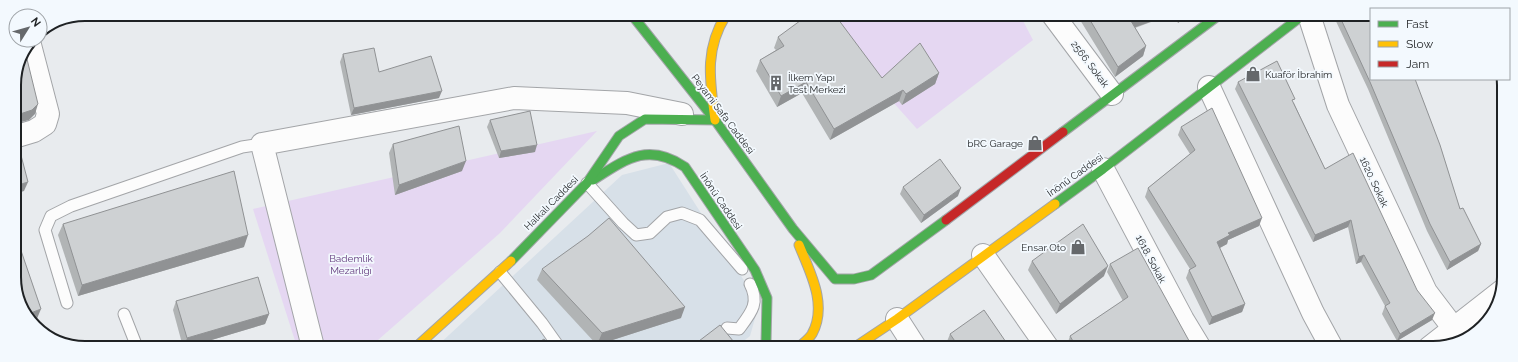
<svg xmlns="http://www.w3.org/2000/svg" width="1518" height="362" font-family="Raleway,sans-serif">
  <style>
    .built { fill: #d7e0e8 }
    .green { fill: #e5d7f2 }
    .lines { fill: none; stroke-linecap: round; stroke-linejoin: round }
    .lane-casing { stroke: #a3a5a8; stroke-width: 13 }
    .street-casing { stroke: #a3a5a8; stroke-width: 24 }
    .fast-casing { stroke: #a3a5a8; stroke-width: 11 }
    .slow-casing { stroke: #a3a5a8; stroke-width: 11 }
    .jam-casing { stroke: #a3a5a8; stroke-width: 11 }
    .lane { stroke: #fcfcfc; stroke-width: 11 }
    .street { stroke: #fcfcfc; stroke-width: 22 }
    .fast { stroke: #4caf50; stroke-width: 9 }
    .slow { stroke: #ffc107; stroke-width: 9 }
    .jam { stroke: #c62828; stroke-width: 9 }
    .wall { fill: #b1b4b5 }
    .shaded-wall { fill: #909294 }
    .building { fill: #ced1d3; stroke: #909294 }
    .labels { text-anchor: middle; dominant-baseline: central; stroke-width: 3.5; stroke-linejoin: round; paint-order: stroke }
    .street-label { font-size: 10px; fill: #1f2224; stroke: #f3f9fe }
    .poi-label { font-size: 10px; fill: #1f2224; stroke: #f3f9fe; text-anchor: start }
    .park-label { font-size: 10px; fill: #633a7d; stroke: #f3f9fe }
    .rim { fill: none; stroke: #1f2224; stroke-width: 2 }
  </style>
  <rect width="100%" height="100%" fill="#e8ebee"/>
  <polygon class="built" points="669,163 759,304 750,336 736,347 436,347 622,175"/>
  <g class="green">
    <polygon points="815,15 1020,15 1033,40 917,129"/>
    <polygon points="597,131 500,233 370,347 297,347 253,209"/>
  </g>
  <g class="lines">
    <g class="lane-casing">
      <g id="lane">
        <polyline points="587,183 623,223 636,235 650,233 667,217 682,213 700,220 742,269"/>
        <polyline points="500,272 542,323 559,347"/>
        <polyline points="67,303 45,230 51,216 71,206 242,147 262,144"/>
        <polyline points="124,314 137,347"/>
        <path d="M727,328l12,1c12,-16 21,-26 11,-45"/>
      </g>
    </g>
    <g class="street-casing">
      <g id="street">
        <polyline points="1053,15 1112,94"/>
        <polyline points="1309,15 1338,105 1426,292 1461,338"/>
        <polyline points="1209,87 1313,313 1332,348"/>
        <polyline points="14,137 34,131 45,124 48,114 30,45"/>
        <polyline points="1103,169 1183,320 1200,348"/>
        <polyline points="983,255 1048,348"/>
        <polyline points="897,319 915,347"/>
        <polyline points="313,347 262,144 514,98 627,103 682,114"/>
        <polyline points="1429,348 1502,291"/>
      </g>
    </g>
    <g class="fast-casing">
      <g id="fast">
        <polyline points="632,15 715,120 793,229 835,279 854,279 871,275 946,220"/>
        <polyline points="1063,132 1219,15"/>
        <path d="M593,180c33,-21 55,-38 92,-13l70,103 12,28 -1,45 -4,4"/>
        <polyline points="1055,204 1103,169 1303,15"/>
        <polyline points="511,261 587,183 619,136 645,119 715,120"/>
      </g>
    </g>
    <g class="slow-casing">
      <g id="slow">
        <path d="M715,120c-5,-39 -11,-70 11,-105"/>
        <path d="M799,245c11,27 29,60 13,89 -3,5 -9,9 -13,13"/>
        <polyline points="416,347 511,261"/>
        <polyline points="855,347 897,319 1055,204"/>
      </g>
    </g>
    <g class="jam-casing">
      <polyline id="jam" points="946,220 1063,132"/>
    </g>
    <use href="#lane" class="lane"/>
    <use href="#street" class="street"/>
    <use href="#fast" class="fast"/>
    <use href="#slow" class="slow"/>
    <use href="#jam" class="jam"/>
  </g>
  <g class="wall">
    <polygon points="1077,15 1170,15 1135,28 1146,46 1143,56 1115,77"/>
    <polygon points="1172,15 1189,15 1178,23"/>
    <polygon points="1333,15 1371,15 1460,209 1481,244 1478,251 1447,270 1427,231 1368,89"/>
    <polygon points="778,37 882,78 939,73 935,84 902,105 899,101 830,140 802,93 777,107 756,71 760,60 776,50 774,48"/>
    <polygon points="343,54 379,72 439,98 351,115 340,62"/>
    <polygon points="1238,82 1294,103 1325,169 1432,320 1397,341 1382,314 1385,306 1361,262 1356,264 1348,227 1313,242 1235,89"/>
    <polygon points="490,120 535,152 499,158 487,127"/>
    <polygon points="1181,127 1259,226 1228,240 1227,244 1220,248 1245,304 1242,312 1209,325 1186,278 1189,270 1190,269 1145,197 1148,188 1190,154 1178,135"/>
    <polygon points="393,144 462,171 395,195 389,153"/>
    <polygon points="903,187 958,196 921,223 900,194"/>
    <polygon points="63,224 244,247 78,296 58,235"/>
    <polygon points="1032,261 1104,276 1056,314 1028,270"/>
    <polygon points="1110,264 1193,348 1069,348 1067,345 1070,336 1123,301 1107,272"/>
    <polygon points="542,269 681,318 597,345 537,280"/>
    <polygon points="176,301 269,314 265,324 188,347 183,347 173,310"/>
    <polygon points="950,334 1007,347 949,347 946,344"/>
    <polygon points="699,341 738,347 697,347"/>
  </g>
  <g class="shaded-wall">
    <polygon points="1146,15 1170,15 1127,30 1131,21"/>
    <polygon points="1181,15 1189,15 1178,23"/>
    <polygon points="1146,46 1143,56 1115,77 1118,67"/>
    <polygon points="939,73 935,84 902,105 906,94"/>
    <polygon points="806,82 802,93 777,107 781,96"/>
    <polygon points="903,90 899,101 830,140 834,129"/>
    <polygon points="442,91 439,98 351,115 354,108"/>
    <polygon points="38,104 35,114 29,120 14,124 14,116"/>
    <polygon points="537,145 535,152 499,158 501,151"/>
    <polygon points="466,161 462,171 395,195 399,185"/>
    <polygon points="28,182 24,191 15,194 15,186"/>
    <polygon points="961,188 958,196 921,223 924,215"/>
    <polygon points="1262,218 1259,226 1228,240 1227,244 1214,251 1217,242 1228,233"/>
    <polygon points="1351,220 1348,227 1313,242 1315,235"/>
    <polygon points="248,235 244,247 78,296 82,285"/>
    <polygon points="1481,244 1478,251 1447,270 1450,262"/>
    <polygon points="1364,255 1361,262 1356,264 1359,257"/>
    <polygon points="1108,266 1104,276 1056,314 1060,304"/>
    <polygon points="1245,304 1242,312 1209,325 1212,317"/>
    <polygon points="685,307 681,318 597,345 602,333"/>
    <polygon points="41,309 36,321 32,322 28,314"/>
    <polygon points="1435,313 1432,320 1397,341 1400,334"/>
    <polygon points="269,314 265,324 188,347 184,347 187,338"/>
  </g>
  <g class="building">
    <polygon points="808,15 835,15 882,78 920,43 939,73 906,94 903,90 834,129 806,82 781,96 760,60 784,46 778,37"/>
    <polygon points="1087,15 1146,15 1131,21 1146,46 1118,67"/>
    <polygon points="1339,15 1371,15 1371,79 1415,79 1440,145 1460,209 1463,208 1481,244 1450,262 1430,224 1370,82"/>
    <polygon points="374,48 379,72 431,56 442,91 354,108 343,54"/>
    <polygon points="26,55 38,104 32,110 14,116 14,81"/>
    <polygon points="1277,61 1295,99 1292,100 1325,169 1353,153 1417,290 1435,313 1400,334 1385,306 1390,303 1364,255 1359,257 1351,220 1315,235 1238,82"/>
    <polygon points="1212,108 1262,218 1228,233 1230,235 1217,242 1245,304 1212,317 1189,270 1196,266 1148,188 1195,150 1181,127"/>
    <polygon points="530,111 537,145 501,151 490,120"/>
    <polygon points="459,126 466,161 399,185 393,144"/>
    <polygon points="14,139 17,140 28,182 15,186"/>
    <polygon points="940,159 961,188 924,215 903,187"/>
    <polygon points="234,171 248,235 82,285 63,224"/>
    <polygon points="609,218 685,307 602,333 542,269 588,236"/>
    <polygon points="1083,224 1108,266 1060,304 1032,261"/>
    <polygon points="15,233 41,309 28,314 15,291"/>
    <polygon points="1138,248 1193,348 1077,348 1070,336 1128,297 1110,264"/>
    <polygon points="258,277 269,314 187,338 176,301"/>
    <polygon points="984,310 1008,345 1006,347 959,347 950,334"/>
    <polygon points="720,325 738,347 703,347 699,341"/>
    <polygon points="544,339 550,347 531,347"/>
  </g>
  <defs>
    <g id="shop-bare" transform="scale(1.2)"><path d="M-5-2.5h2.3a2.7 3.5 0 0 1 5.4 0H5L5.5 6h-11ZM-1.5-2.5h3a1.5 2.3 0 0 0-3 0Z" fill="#65686b" stroke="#f3f9fe" stroke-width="2.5" paint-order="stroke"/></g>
    <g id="building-bare" transform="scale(1.2)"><path d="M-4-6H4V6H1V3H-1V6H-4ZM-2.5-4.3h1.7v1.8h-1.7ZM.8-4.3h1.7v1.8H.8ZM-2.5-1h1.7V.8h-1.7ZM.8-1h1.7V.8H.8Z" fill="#65686b" stroke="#f3f9fe" stroke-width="2.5" paint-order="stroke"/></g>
  </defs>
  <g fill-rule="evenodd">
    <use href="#shop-bare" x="1253" y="74"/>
    <use href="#building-bare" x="776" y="83"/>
    <use href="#shop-bare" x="1035" y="143"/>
    <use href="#shop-bare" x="1078" y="247"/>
  </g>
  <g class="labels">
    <g class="street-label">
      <text transform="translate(1090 64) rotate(53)">2566. Sokak</text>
      <text transform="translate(723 114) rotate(53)">Peyami Safa Caddesi</text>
      <text transform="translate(1075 175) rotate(-36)">İnönü Caddesi</text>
      <text transform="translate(1374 182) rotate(65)">1620. Sokak</text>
      <text transform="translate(721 201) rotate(56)">İnönü Caddesi</text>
      <text transform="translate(551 203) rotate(-45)">Halkalı Caddesi</text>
      <text transform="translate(1151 259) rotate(62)">1618. Sokak</text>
    </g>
    <g class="poi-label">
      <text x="1265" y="74">Kuaför İbrahim</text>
      <text x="788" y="77">İlkem Yapı<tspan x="788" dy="12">Test Merkezi</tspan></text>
      <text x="1023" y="143" text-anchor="end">bRC Garage</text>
      <text x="1066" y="247" text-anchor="end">Ensar Oto</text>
    </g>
    <g class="park-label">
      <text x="351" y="258">Bademlik<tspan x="351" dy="12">Mezarlığı</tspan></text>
    </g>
  </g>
  <path d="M0 0H1518V362H0ZM85 21H1433A64 64 0 0 1 1497 85V277A64 64 0 0 1 1433 341H85A64 64 0 0 1 21 277V85A64 64 0 0 1 85 21Z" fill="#f3f9fe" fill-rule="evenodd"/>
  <path class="rim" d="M85 21H1433A64 64 0 0 1 1497 85V277A64 64 0 0 1 1433 341H85A64 64 0 0 1 21 277V85A64 64 0 0 1 85 21Z"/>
  <rect x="1370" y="8" width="140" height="72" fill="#f3f9fe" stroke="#9ea3a7"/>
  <rect x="1378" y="21" width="20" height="6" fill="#4caf50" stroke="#9ea3a7"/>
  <text x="1406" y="28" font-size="12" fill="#1f2224">Fast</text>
  <rect x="1378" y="41" width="20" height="6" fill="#ffc107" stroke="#9ea3a7"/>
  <text x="1406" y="48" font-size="12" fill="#1f2224">Slow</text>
  <rect x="1378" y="61" width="20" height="6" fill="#c62828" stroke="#9ea3a7"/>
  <text x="1406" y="68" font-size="12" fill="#1f2224">Jam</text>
  <g transform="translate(28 28) rotate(53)"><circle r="19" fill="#f3f9fe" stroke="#9ea3a7"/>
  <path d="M0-3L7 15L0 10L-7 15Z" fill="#65686b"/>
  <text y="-6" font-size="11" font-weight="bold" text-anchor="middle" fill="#1f2224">N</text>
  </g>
</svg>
